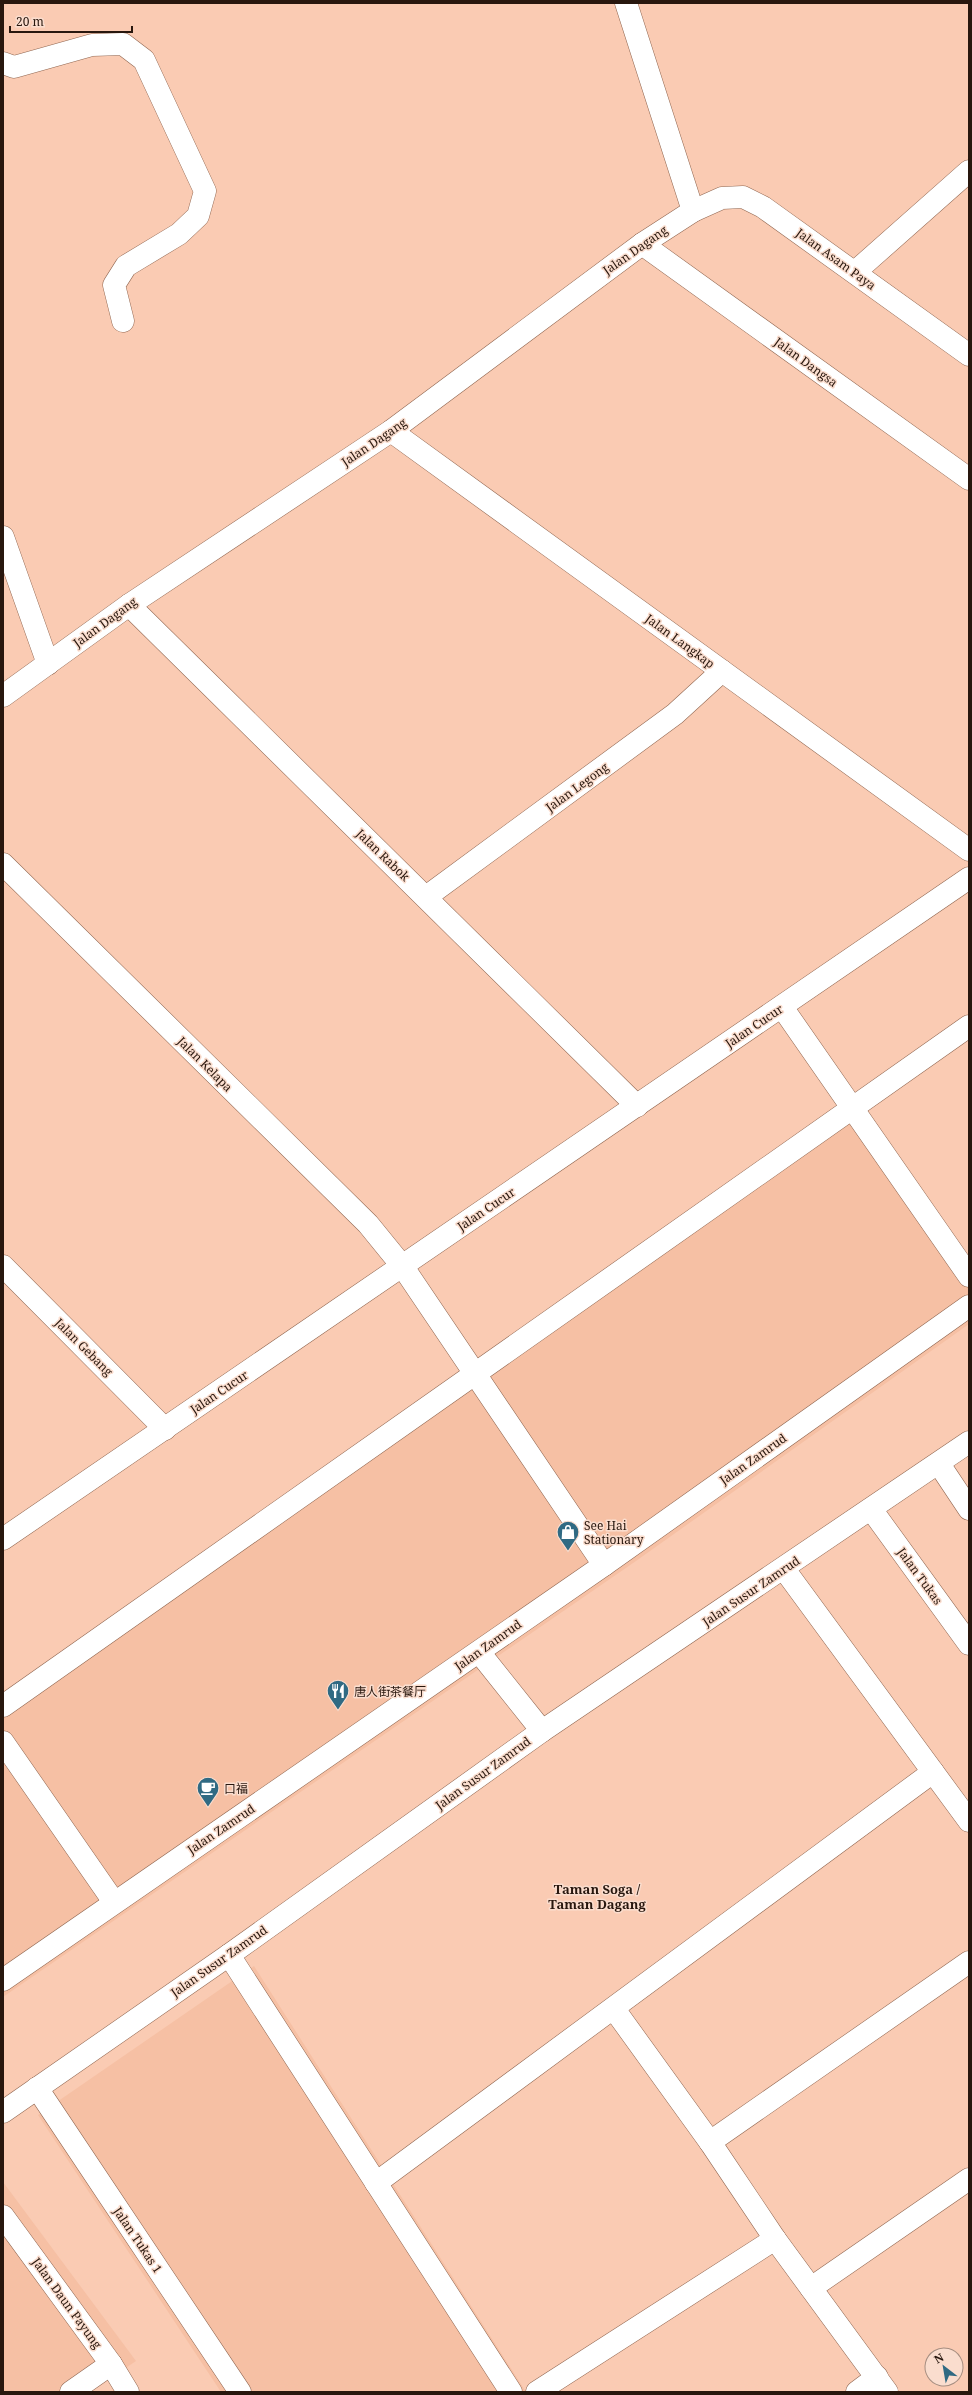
<svg xmlns="http://www.w3.org/2000/svg" width="972" height="2395" font-family="'Noto Serif','Noto Sans SC',serif">
  <style>
    .built { fill: #f6c0a4 }
    .lines { fill: none; stroke-linecap: round; stroke-linejoin: round }
    .minor-casing { stroke: #916751; stroke-width: 23 }
    .minor { stroke: #fff; stroke-width: 22 }
    .labels { text-anchor: middle; dominant-baseline: central; stroke-width: 3; stroke-linejoin: round; paint-order: stroke }
    .street-label { font-size: 12px; fill: #28170e; stroke: #faddce }
    .poi-label { font-size: 12px; fill: #28170e; stroke: #faddce; text-anchor: start }
    .neighbourhood-label { font-size: 13px; font-weight: bold; fill: #28170e; stroke: #faddce }
  </style>
  <rect width="100%" height="100%" fill="#facbb3"/>
  <g class="built">
    <polygon points="856,1096 969,1262 969,1324 636,1561 3,1997 3,1695"/>
    <polygon points="254,1966 526,2392 221,2392 38,2115"/>
    <polygon points="3,2182 136,2361 90,2392 3,2392"/>
  </g>
  <g class="lines">
    <g class="minor-casing">
      <g id="minor">
        <polyline points="626,3 693,211"/>
        <polyline points="3,63 14,67 92,45 123,44 144,60 205,191 198,216 179,234 126,266 114,285 123,321"/>
        <polyline points="642,244 969,479"/>
        <polyline points="855,272 969,171"/>
        <polyline points="391,431 969,850"/>
        <polyline points="3,537 48,664"/>
        <polyline points="129,605 637,1106"/>
        <polyline points="3,696 129,605 391,431 642,244 693,211 722,198 743,197 763,207 969,355"/>
        <polyline points="3,864 368,1224 403,1267 604,1565"/>
        <polyline points="426,897 675,714 722,671"/>
        <polyline points="782,1007 969,1276"/>
        <polyline points="3,1266 165,1429"/>
        <polyline points="939,1464 969,1509"/>
        <polyline points="871,1509 969,1644"/>
        <polyline points="3,1539 969,878"/>
        <polyline points="784,1569 969,1821"/>
        <polyline points="479,1652 542,1731"/>
        <polyline points="3,1706 969,1026"/>
        <polyline points="3,1742 114,1902"/>
        <polyline points="229,1955 511,2392"/>
        <polyline points="3,1980 604,1565 969,1306"/>
        <polyline points="614,2009 710,2142 775,2239 887,2392"/>
        <polyline points="37,2088 240,2392"/>
        <polyline points="3,2112 229,1955 542,1731 969,1442"/>
        <polyline points="710,2142 969,1962"/>
        <polyline points="376,2183 933,1772"/>
        <polyline points="3,2216 111,2364 128,2392"/>
        <polyline points="811,2288 969,2179"/>
        <polyline points="71,2392 111,2364"/>
        <polyline points="537,2392 775,2239"/>
        <polyline points="857,2392 877,2377"/>
      </g>
    </g>
    <use href="#minor" class="minor"/>
  </g>
  <defs>
    <g id="shop-pin" transform="scale(1.15)"><path d="M0 17L-7.5 6A9.5 9.5 0 1 1 7.5 6Z" fill="#306a83" stroke="#faddce"/><path d="M-5-2.5h2.3a2.7 3.5 0 0 1 5.4 0H5L5.5 6h-11ZM-1.5-2.5h3a1.5 2.3 0 0 0-3 0Z" fill="#fff"/></g>
    <g id="restaurant-pin" transform="scale(1.15)"><path d="M0 17L-7.5 6A9.5 9.5 0 1 1 7.5 6Z" fill="#306a83" stroke="#faddce"/><path d="M-5-6h1v4h1v-4h1v4h1v-4h1v5L-1.5 .5V6h-2V.5L-5-1ZM5-6V6H3V1.5H1.5Q1.5-4 5-6Z" fill="#fff"/></g>
    <g id="cafe-pin" transform="scale(1.15)"><path d="M0 17L-7.5 6A9.5 9.5 0 1 1 7.5 6Z" fill="#306a83" stroke="#faddce"/><path d="M-5.5-4.5H6V0H3Q3 3.5 0 3.5H-2.5Q-5.5 3.5-5.5 0ZM3-3.2v2h1.7v-2ZM-6 4.5H4V6H-6Z" fill="#fff"/></g>
  </defs>
  <g fill-rule="evenodd">
    <use href="#shop-pin" x="568" y="1532"/>
    <use href="#restaurant-pin" x="338" y="1691"/>
    <use href="#cafe-pin" x="208" y="1788"/>
  </g>
  <g class="labels">
    <g class="street-label">
      <text transform="translate(635 250) rotate(-35)">Jalan Dagang</text>
      <text transform="translate(836 259) rotate(36)">Jalan Asam Paya</text>
      <text transform="translate(806 362) rotate(36)">Jalan Dangsa</text>
      <text transform="translate(374 442) rotate(-34)">Jalan Dagang</text>
      <text transform="translate(105 622) rotate(-36)">Jalan Dagang</text>
      <text transform="translate(680 641) rotate(36)">Jalan Langkap</text>
      <text transform="translate(577 787) rotate(-36)">Jalan Legong</text>
      <text transform="translate(383 855) rotate(44)">Jalan Rabok</text>
      <text transform="translate(754 1026) rotate(-34)">Jalan Cucur</text>
      <text transform="translate(205 1064) rotate(45)">Jalan Kelapa</text>
      <text transform="translate(486 1209) rotate(-34)">Jalan Cucur</text>
      <text transform="translate(84 1347) rotate(45)">Jalan Gebang</text>
      <text transform="translate(219 1392) rotate(-34)">Jalan Cucur</text>
      <text transform="translate(753 1459) rotate(-35)">Jalan Zamrud</text>
      <text transform="translate(920 1576) rotate(54)">Jalan Tukas</text>
      <text transform="translate(751 1591) rotate(-34)">Jalan Susur Zamrud</text>
      <text transform="translate(488 1645) rotate(-35)">Jalan Zamrud</text>
      <text transform="translate(483 1773) rotate(-36)">Jalan Susur Zamrud</text>
      <text transform="translate(221 1829) rotate(-34)">Jalan Zamrud</text>
      <text transform="translate(219 1961) rotate(-35)">Jalan Susur Zamrud</text>
      <text transform="translate(138 2240) rotate(56)">Jalan Tukas 1</text>
      <text transform="translate(67 2303) rotate(54)">Jalan Daun Payung</text>
    </g>
    <g class="poi-label">
      <text x="584" y="1525">See Hai<tspan x="584" dy="14">Stationary</tspan></text>
      <text x="354" y="1691">唐人街茶餐厅</text>
      <text x="224" y="1788">口福</text>
    </g>
    <g class="neighbourhood-label">
      <text x="597" y="1889">Taman Soga /<tspan x="597" dy="15">Taman Dagang</tspan></text>
    </g>
  </g>
  <rect width="972" height="2395" fill="none" stroke="#28170e" stroke-width="8"/>
  <g transform="translate(944 2367) rotate(329)"><circle r="19" fill="#faddce" stroke="#a68e81"/>
  <path d="M0-3L7 15L0 10L-7 15Z" fill="#306a83"/>
  <text y="-6" font-size="11" font-weight="bold" text-anchor="middle" fill="#28170e">N</text>
  </g>
  <path d="M10 26v6h122v-6" fill="none" stroke="#28170e" stroke-width="2"/>
  <text x="16" y="26" font-size="12" fill="#28170e" stroke="#faddce" stroke-width="3" paint-order="stroke">20 m</text>
</svg>
